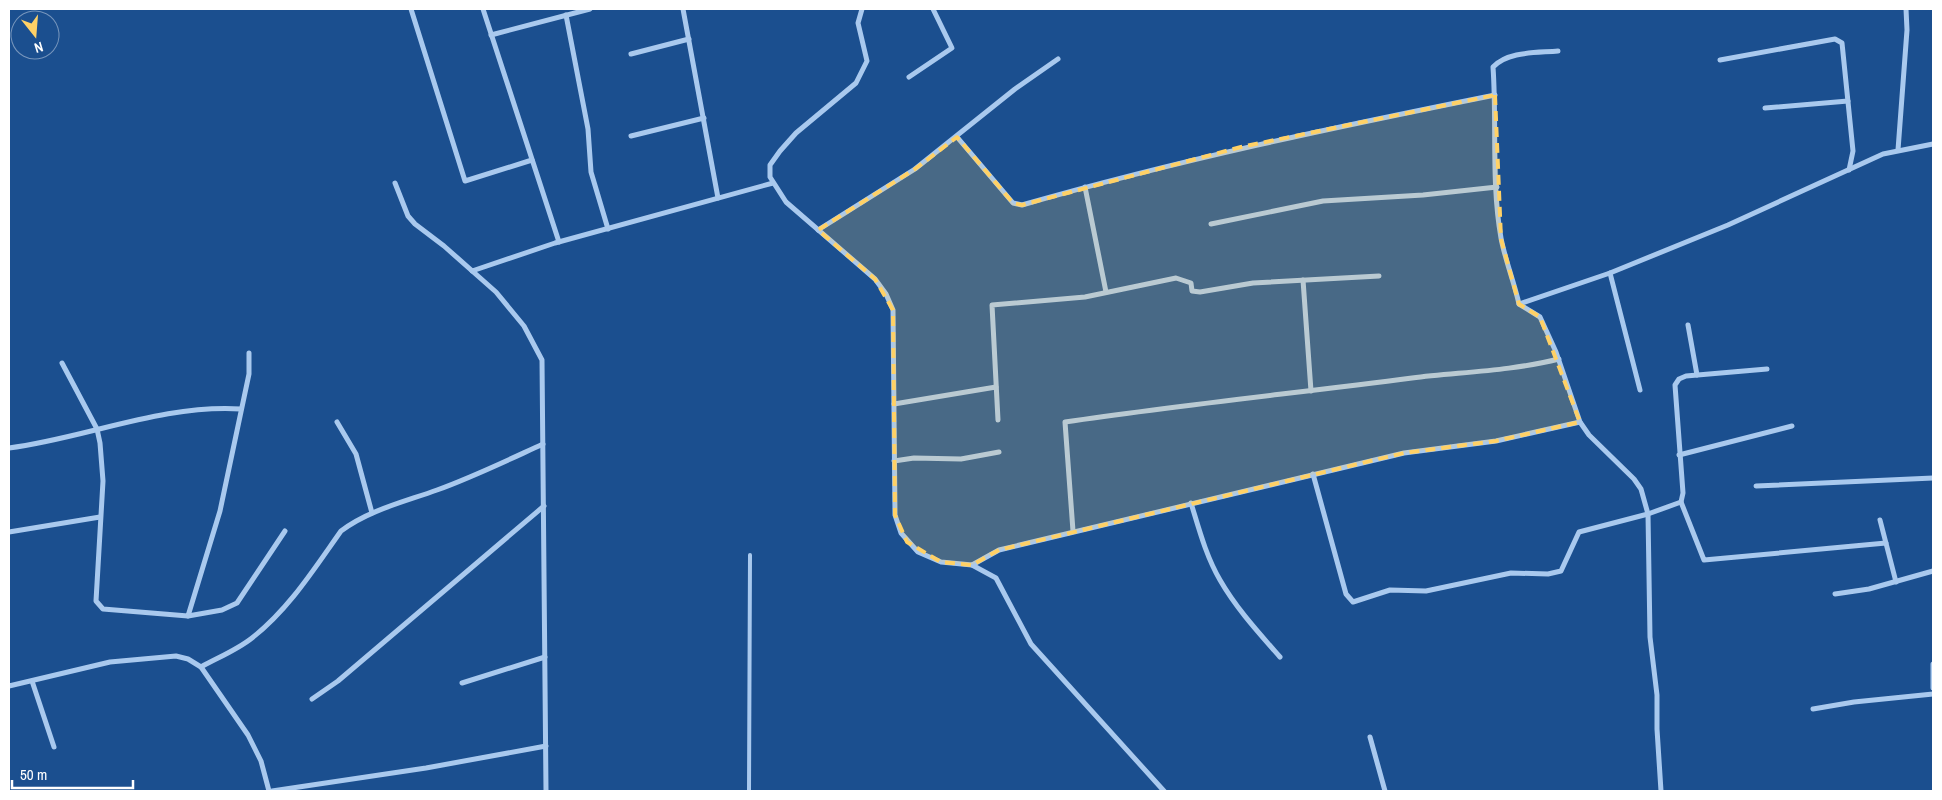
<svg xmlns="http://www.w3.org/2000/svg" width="1942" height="800" font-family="'Archivo Narrow',sans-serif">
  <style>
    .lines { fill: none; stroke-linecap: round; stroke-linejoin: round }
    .lane { stroke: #a9c9ee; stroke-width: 4 }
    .street { stroke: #a9c9ee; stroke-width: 5 }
    .marked { fill: #ffd166; fill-opacity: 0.2; stroke: #ffd166; stroke-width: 4; stroke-dasharray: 10 6; stroke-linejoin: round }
  </style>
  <rect width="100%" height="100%" fill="#1b4f8f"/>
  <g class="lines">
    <polyline class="lane" points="749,791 750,555"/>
    <g class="street">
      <polyline points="411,9 465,181 532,160"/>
      <polyline points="483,9 559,242"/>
      <polyline points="683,9 718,198"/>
      <polyline points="862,9 858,23 867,61 856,83 796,133 780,151 770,165 770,177 786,202 875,279 886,294 893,310 895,515 901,533 918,552 941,562 972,565 996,578 1031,644 1164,791"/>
      <polyline points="566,15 588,129 591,172 608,229"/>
      <polyline points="491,35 590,9"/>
      <path d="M1558,51c-22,2 -50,0 -65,16 4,56 -2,115 8,171 4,22 13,43 18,66l21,13 16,35 24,70 9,13 45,44 7,10 7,25 2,123 7,58v34l4,62"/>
      <polyline points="631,54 689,39"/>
      <polyline points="1720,60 1835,39 1842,43 1853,151 1849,170"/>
      <polyline points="909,77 952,48 933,9"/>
      <polyline points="1765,108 1848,101"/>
      <polyline points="631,136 704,118"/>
      <path d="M957,137l56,66 9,2c156,-45 314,-78 473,-110"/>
      <polyline points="1898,150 1907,30 1906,9"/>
      <polyline points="395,183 408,216 415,224 444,246 496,292 524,326 542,360 546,791"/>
      <polyline points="1085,187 1106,292"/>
      <polyline points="1211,224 1323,201 1423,195 1497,187"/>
      <polyline points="818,230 915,169 1015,89 1058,59"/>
      <polyline points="472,271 555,243 773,183"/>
      <polyline points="1610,273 1640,390"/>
      <polyline points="1303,280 1311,391"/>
      <polyline points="1519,304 1610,273 1728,225 1883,154 1933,144"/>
      <polyline points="1688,325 1697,375"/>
      <polyline points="62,363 97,429 100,443 103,481 96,601 103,609 188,616 220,511 249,374 249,353"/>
      <polyline points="894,404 996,387"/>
      <polyline points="998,420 992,305 1085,297 1176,278 1191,283 1192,291 1200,292 1253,283 1379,276"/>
      <polyline points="337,422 356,454 372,513"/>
      <path d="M9,448c77,-10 153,-44 232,-39"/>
      <polyline points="1679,455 1792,426"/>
      <polyline points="894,461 914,458 961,459 999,452"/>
      <polyline points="1313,474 1346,594 1353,602 1390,590 1426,591 1511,573 1548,574 1561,571 1579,532 1648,514 1681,502 1683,493 1675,385 1679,379 1686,376 1767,369"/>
      <polyline points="1756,486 1933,478"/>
      <polyline points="1681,502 1704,560 1886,543"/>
      <path d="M1191,503c8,26 15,53 29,77 16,28 38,52 60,77"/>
      <polyline points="1880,520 1896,582"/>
      <path d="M1073,531l-8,-109c115,-17 232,-29 347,-44 49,-6 99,-7 147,-19"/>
      <polyline points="9,532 100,517"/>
      <polyline points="972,565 999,550 1404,453 1496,441 1580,422"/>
      <polyline points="1835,594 1869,589 1933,571"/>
      <polyline points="188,616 222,610 237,603 285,531"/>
      <polyline points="1933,664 1933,688"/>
      <path d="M201,667c16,-9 36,-17 51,-29 37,-29 62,-69 89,-107 28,-21 63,-29 96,-41 36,-13 71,-30 106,-46"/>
      <polyline points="32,681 54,747"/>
      <polyline points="462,683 545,657"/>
      <polyline points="9,686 110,662 176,656 188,659 201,667 248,735 261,761 269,791"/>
      <polyline points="312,699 338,681 544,506"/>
      <polyline points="1813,709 1854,702 1933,694"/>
      <polyline points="1370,737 1385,791"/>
      <polyline points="272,791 426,768 546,746"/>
    </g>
  </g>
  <path class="marked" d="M1495,95l6,144 18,65 21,13 40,105 -84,19 -92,12 -405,97 -27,15 -31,-3 -34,-20 -12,-27 -2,-205 -18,-31 -57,-49 97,-61 42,-32 56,66 9,2 219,-58z"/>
  <rect width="1942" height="800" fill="none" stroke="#ffffff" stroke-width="20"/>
  <g transform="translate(35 35) rotate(163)"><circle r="24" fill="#1b4f8f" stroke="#7695bc"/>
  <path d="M0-4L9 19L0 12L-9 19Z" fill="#ffd166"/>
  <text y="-8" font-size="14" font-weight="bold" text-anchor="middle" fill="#ffffff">N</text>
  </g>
  <path d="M12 780v8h121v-8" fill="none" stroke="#ffffff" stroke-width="2.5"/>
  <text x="20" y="780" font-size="15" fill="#ffffff" stroke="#1b4f8f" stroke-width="4" paint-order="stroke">50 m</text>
</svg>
